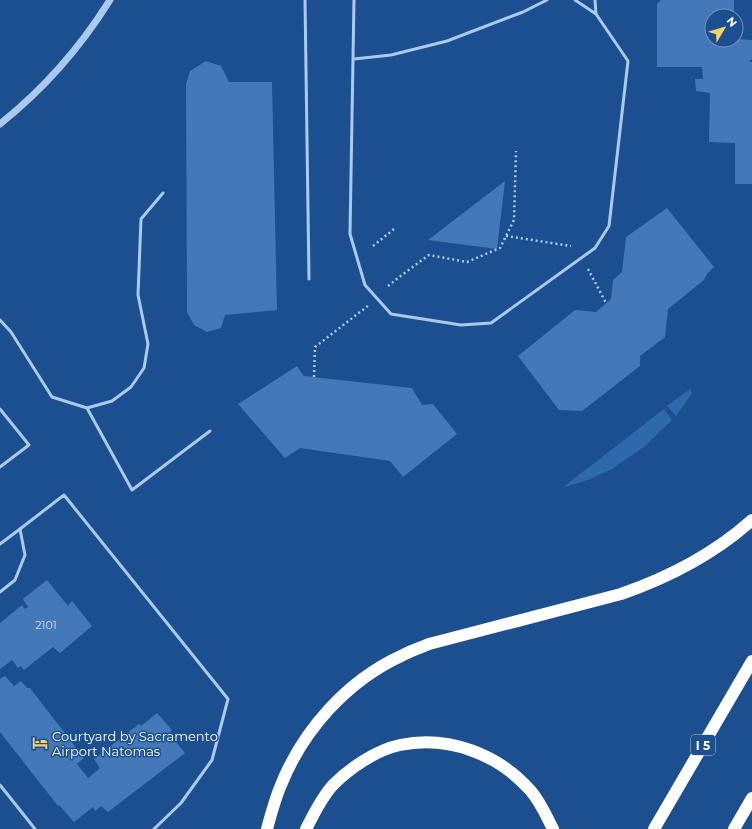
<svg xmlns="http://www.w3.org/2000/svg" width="752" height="829" font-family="Montserrat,sans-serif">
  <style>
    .green { fill: #2e69ad }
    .building { fill: #4478b7 }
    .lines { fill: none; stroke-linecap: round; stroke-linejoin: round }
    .path { stroke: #a9c9ee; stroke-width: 2.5; stroke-dasharray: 2 3; stroke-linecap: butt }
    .service { stroke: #a9c9ee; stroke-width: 3 }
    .tertiary { stroke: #a9c9ee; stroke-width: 7 }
    .motorway { stroke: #fff; stroke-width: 12 }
    .labels { text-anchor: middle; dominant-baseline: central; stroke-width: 3; stroke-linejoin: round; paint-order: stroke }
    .number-label { font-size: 11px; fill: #d0dded }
    .shield { fill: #1b4f8f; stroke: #bbcadd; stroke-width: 1 }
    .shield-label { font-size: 12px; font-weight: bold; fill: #fff }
    .poi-label { font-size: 13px; fill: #fff; stroke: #1b4f8f; text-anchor: start }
  </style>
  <rect width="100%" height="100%" fill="#1b4f8f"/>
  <g class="green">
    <polygon points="690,389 692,393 676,416 667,406"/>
    <polygon points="664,409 672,420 644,447 612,469 588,480 562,488"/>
  </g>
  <g class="building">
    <polygon points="661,0 734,0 734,16 712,16 712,40 736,40 736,39 752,40 752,59 749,62 752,62 752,184 735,184 735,143 709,142 710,93 696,91 695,79 703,79 702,67 657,67 657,4"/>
    <polygon points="206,61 221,66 229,82 272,82 277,310 225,315 221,328 207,332 194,325 187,312 186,84 190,71"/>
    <polygon points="505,181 497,249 428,240"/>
    <polygon points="667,208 714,267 707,274 704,280 668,309 665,337 640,356 640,366 582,411 559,410 518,356 575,310 596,312 611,299 613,280 622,272 626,237"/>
    <polygon points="297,366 304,376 412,388 422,405 433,404 457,434 403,477 390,461 300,448 285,458 238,404"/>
    <polygon points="47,580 68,606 72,601 92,626 60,653 53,647 24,670 21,666 18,668 12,660 0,669 0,623 22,605 25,609 28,607 23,599"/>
    <polygon points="5,676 14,686 21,681 27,688 30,688 84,758 77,764 88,778 100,768 94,759 139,724 141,726 157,713 172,730 169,733 185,753 108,812 101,806 95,811 93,807 74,822 59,805 58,806 0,732 0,679"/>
  </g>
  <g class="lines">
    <g class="path">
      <polyline points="506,236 571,246"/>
      <polyline points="373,246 394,229"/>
      <polyline points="588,269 606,303"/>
      <polyline points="388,286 398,278 429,255 467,262 500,248 514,220 516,151"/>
      <polyline points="314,377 315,347 369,305"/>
    </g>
    <g class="service">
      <polyline points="305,0 309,279"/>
      <polyline points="354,0 350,234 365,285 391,314 461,325 491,323 595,248 609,226 628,61 596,14 575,0"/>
      <polyline points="595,0 596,14"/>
      <polyline points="354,59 391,55 447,41 523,12 547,0"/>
      <polyline points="163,193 141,219 138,295 148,344 144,368 131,387 112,401 87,408 132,490 210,431"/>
      <polyline points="0,320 11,332 52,397 87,408"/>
      <polyline points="0,409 29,445 0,467"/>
      <polyline points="0,544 20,529"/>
      <polyline points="0,592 15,580 25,555 20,529 64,495 228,699 212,760 181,803 154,829"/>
      <polyline points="0,785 35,829"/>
    </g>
    <path class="tertiary" d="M0,124c44,-35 80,-76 110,-124"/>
    <g class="motorway">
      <path d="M267,829c4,-15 8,-30 14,-44 22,-55 66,-104 120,-129 9,-5 19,-8 28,-12l192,-50c49,-17 92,-39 131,-74"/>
      <path d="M306,829c8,-15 15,-31 27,-44 17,-17 43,-35 67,-40 48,-10 98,9 130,45 10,11 16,25 23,39"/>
      <polyline points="654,829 752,661"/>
      <polyline points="734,829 752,798"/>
    </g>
  </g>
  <defs>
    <g id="hotel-bare" transform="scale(1.2)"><path d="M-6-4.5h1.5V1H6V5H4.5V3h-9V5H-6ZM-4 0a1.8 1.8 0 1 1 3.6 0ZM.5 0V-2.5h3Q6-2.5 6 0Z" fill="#ffd166" stroke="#1b4f8f" stroke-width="2.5" paint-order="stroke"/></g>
  </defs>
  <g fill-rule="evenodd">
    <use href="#hotel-bare" x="40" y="743"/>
  </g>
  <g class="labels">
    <g class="number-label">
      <text x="46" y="625">2101</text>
    </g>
    <rect class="shield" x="691" y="735" width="24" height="20" rx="3"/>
    <g class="shield-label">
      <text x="703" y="745">I 5</text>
    </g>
    <g class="poi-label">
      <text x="52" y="736">Courtyard by Sacramento<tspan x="52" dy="15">Airport Natomas</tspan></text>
    </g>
  </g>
  <g transform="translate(724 28) rotate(52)"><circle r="19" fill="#1b4f8f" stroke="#7695bc"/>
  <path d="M0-3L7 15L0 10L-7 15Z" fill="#ffd166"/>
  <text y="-6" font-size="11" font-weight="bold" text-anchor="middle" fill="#ffffff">N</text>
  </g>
</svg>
